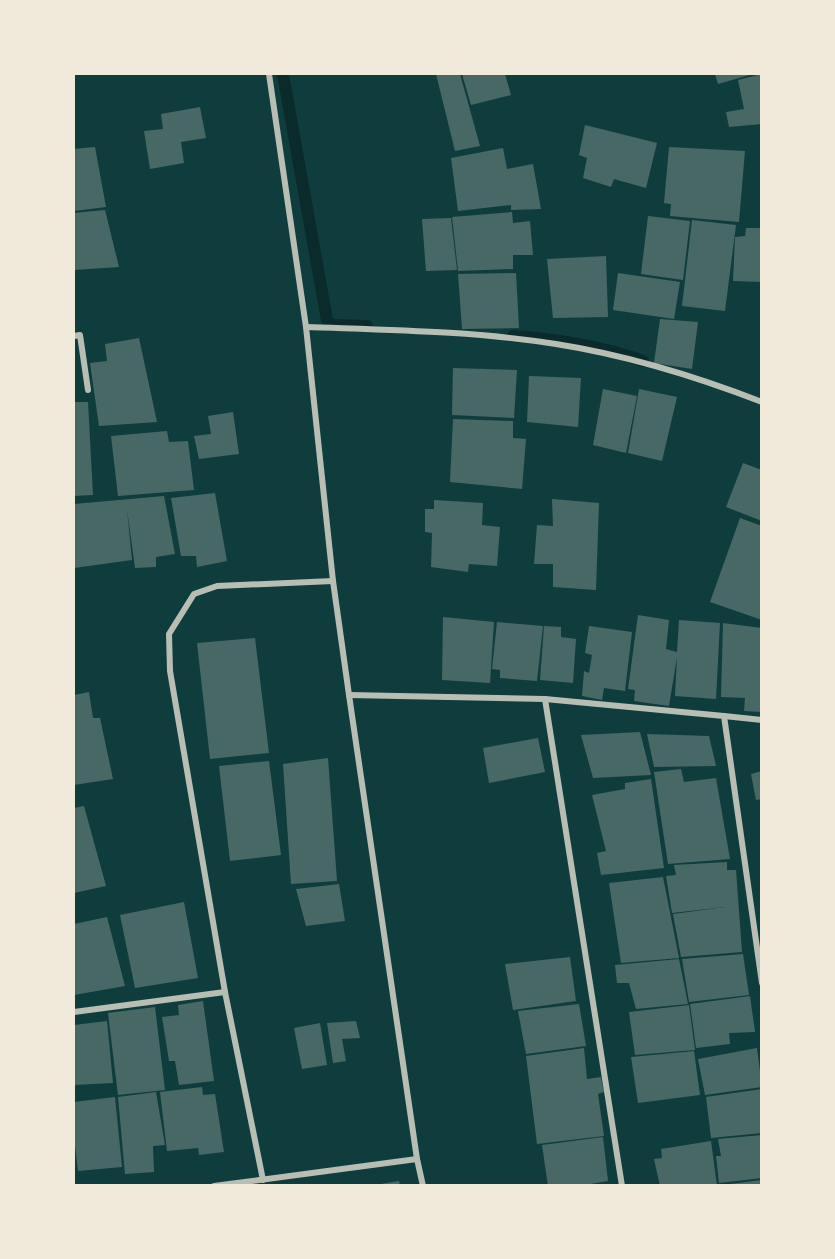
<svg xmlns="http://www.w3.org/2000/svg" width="835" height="1259" font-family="'Alegreya Sans',sans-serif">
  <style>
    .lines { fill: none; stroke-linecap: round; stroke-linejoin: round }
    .stream { stroke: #0a2a2b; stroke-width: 12 }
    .building { fill: #486865 }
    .minor { stroke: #b8beb3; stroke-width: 6 }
  </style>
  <rect width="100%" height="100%" fill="#0f3d3e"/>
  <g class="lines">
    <g class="stream">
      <polyline points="283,74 327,320 331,325 367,326"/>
      <path d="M513,336c44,3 88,10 130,25"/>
    </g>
  </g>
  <g class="building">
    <polygon points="436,74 460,74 480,146 455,151"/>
    <polygon points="462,74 505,74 511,95 471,105"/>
    <polygon points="715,74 753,74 718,84"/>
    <polygon points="762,74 762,124 729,127 726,112 744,109 738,80"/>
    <polygon points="200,107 206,138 181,142 184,163 150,169 144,131 163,129 161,114"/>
    <polygon points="585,125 657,143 646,188 614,179 611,187 583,178 587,158 579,155"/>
    <polygon points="95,147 106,207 74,211 74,149"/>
    <polygon points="669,147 745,151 739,222 670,216 671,204 664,203"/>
    <polygon points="503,148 507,169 533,164 541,209 511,210 511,205 458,211 451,158"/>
    <polygon points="105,210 119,267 74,270 74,213"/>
    <polygon points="512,212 513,223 530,221 533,255 513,255 513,269 458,271 452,217"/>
    <polygon points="648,216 690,221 683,280 641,274"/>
    <polygon points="451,218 457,270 426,271 422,219"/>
    <polygon points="692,220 736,225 725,311 682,306"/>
    <polygon points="746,228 762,228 762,282 733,281 735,237 745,236"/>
    <polygon points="606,256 608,317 553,318 547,259"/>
    <polygon points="516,273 519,328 462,329 458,274"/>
    <polygon points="618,273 680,282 674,319 613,310"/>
    <polygon points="660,319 698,322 692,369 654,363"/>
    <polygon points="139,338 157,422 99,426 90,363 107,361 105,344"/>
    <polygon points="453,368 517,370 514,418 452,415"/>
    <polygon points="529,376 581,378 578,427 527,422"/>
    <polygon points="603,389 637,396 626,453 593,445"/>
    <polygon points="639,389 677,397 662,461 628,453"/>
    <polygon points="74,402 88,402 93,495 74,496"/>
    <polygon points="233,412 239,454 199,459 194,436 211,434 208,416"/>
    <polygon points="453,419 513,421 513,438 526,439 522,489 450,482"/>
    <polygon points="167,431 169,442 188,441 194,490 118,496 111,436"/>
    <polygon points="743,463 762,470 762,521 726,507"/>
    <polygon points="215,493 227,561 197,567 196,556 181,556 171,498"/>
    <polygon points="164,496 175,554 156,557 156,567 135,568 127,509 132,560 74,568 74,504"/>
    <polygon points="552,499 599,503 596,590 553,587 553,564 534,564 537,525 553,526"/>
    <polygon points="434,500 483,503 482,525 500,527 497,566 469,564 468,572 431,567 432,533 425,532 425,509 434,509"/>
    <polygon points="740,518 762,526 762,620 710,602"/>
    <polygon points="638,615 669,620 666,649 677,652 679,620 720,623 716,699 675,696 677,657 669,706 634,701 635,690 628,689"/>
    <polygon points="443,617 494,622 490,683 442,680"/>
    <polygon points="497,622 543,626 537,681 500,678 500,670 492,669"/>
    <polygon points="723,623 762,628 762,712 744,711 745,698 721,697"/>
    <polygon points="544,626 561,627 561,637 576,639 573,683 540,680"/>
    <polygon points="589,626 632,632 625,691 604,688 602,700 582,696 584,671 589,673 592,655 585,653"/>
    <polygon points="255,638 269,753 210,759 197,643"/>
    <polygon points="89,692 93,718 100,718 113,779 74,785 74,695"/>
    <polygon points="640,732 651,775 593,778 581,735"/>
    <polygon points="647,734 709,736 716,766 654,767"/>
    <polygon points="538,738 545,772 489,783 483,748"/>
    <polygon points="328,758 337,881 291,884 283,764"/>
    <polygon points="269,761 281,855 230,861 219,766"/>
    <polygon points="681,769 684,782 716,778 730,859 668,864 654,772"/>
    <polygon points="762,771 762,799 756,800 751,774"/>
    <polygon points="651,779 664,868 601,875 597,853 606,851 592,795 625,789 625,783"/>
    <polygon points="84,806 106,886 74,893 74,808"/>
    <polygon points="727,862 727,870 736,870 742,952 681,957 673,914 725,907 672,913 666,876 676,875 674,865"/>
    <polygon points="663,877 679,958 621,963 609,883"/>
    <polygon points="339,884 345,921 306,926 296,889"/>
    <polygon points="184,902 198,978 135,988 120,915"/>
    <polygon points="107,917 125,986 74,995 74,924"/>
    <polygon points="743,954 749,995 689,1002 682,959"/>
    <polygon points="570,957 576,1001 513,1010 505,964"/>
    <polygon points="679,959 688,1004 636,1009 629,983 617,983 615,965"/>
    <polygon points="750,996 755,1032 729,1033 730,1044 696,1048 690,1004"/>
    <polygon points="203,1001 214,1081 179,1085 175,1061 169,1061 162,1017 179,1015 178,1005"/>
    <polygon points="579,1004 586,1046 526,1054 518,1011"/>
    <polygon points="689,1005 695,1050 635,1055 629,1012"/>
    <polygon points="155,1007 165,1090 118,1095 108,1013"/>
    <polygon points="107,1021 113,1083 74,1085 74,1025"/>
    <polygon points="356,1021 360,1038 342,1039 346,1061 333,1063 327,1023"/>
    <polygon points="320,1023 327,1065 302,1069 294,1028"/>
    <polygon points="584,1048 587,1079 601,1077 604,1092 598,1094 604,1136 537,1144 526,1056"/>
    <polygon points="757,1048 762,1087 705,1095 698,1059"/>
    <polygon points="694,1051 700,1095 638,1103 631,1057"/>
    <polygon points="202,1087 203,1095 215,1094 224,1152 199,1155 198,1148 167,1151 160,1092"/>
    <polygon points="762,1089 762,1133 711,1138 706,1097"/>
    <polygon points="156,1092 165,1145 153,1146 154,1172 125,1174 118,1097"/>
    <polygon points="115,1097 122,1167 78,1171 74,1137 74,1102"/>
    <polygon points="762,1135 762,1178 719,1183 716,1156 721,1156 718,1139"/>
    <polygon points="603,1137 608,1181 579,1186 548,1186 542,1145"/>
    <polygon points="711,1141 717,1186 660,1186 654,1159 662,1158 661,1149"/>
    <polygon points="762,1180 762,1186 730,1186 730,1184"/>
    <polygon points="399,1181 400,1186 381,1186 381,1184"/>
  </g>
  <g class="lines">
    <g class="minor">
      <polyline points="269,74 306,327 333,581 349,695 417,1159 423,1186"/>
      <path d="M306,327c83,3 168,4 250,17 70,11 139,32 206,58"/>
      <polyline points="74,336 80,335 88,390"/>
      <polyline points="349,695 545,699 724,716 762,983"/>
      <polyline points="545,699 622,1186"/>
      <polyline points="724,716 762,720"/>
      <polyline points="74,1012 225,992"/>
      <polyline points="263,1180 225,992 170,671 169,634 194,594 217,586 333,581"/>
      <polyline points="214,1186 417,1159"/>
    </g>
  </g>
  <rect width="835" height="1259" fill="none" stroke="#f1e9da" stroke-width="150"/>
</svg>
